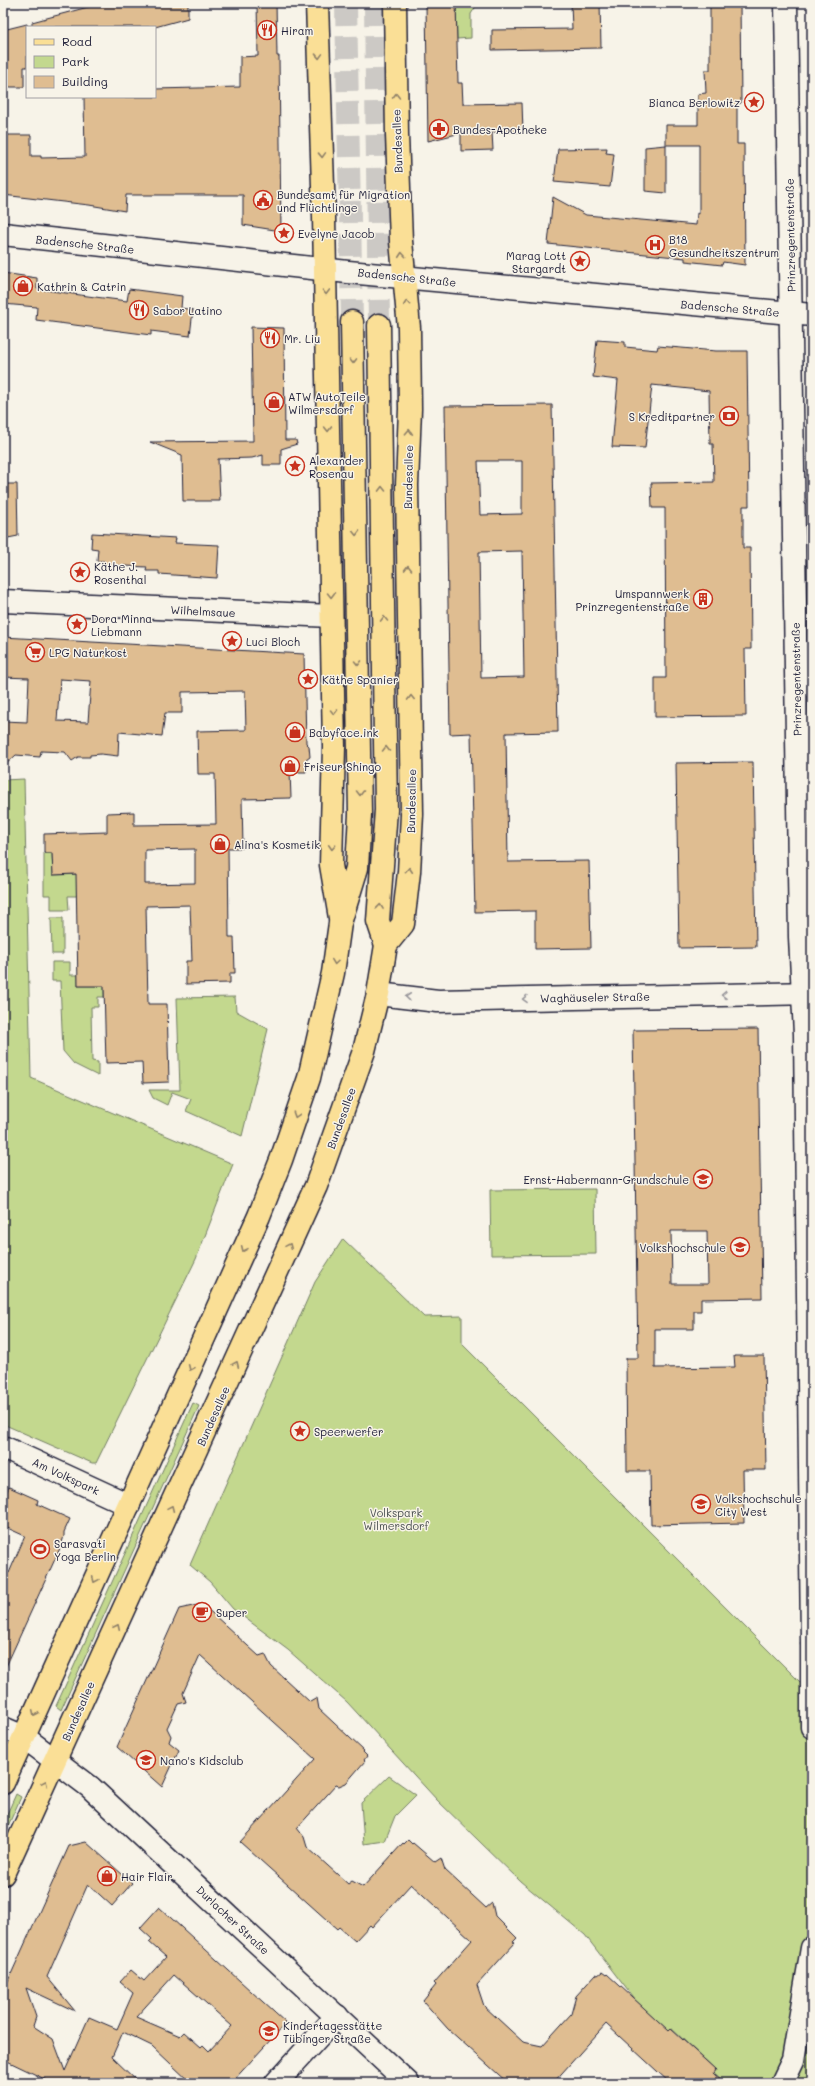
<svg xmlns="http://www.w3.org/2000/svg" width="815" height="2086" font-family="Mali,sans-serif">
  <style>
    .green { fill: #c3d88e; stroke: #727d64 }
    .building { fill: #dfbd91; stroke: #22223b; fill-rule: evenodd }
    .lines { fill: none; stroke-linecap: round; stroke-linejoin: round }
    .major-tunnel { stroke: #ccc9c5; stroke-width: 22; stroke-dasharray: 22 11; stroke-linecap: butt }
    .minor-casing { stroke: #22223b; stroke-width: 25 }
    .major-casing { stroke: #22223b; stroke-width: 25 }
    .minor { stroke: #f7f3e8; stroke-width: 22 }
    .major { stroke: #fadf96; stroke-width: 22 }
    .oneway { stroke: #8e8068 }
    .oneway2 { stroke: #97959a }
    .labels { text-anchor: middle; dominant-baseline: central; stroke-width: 3; stroke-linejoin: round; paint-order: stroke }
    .poi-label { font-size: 11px; fill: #22223b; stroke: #f7f3e8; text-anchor: start }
    .street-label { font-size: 11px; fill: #22223b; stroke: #f7f3e8 }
    .park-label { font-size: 11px; fill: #4a5050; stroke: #f7f3e8 }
  </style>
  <rect width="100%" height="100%" fill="#f7f3e8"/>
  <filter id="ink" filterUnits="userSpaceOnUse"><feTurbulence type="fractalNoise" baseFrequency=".025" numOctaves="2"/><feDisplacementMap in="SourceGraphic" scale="8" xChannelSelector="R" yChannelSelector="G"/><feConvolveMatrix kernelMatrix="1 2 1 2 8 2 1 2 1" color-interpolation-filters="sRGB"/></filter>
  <g filter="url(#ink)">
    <g class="green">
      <polygon points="456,3 478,3 471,14 471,38 457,39"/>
      <polygon points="24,779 31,1078 233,1164 196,1259 96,1463 92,1463 3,1424 3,780"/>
      <polygon points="44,853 52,853 53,875 87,874 87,896 68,896 69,910 51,910 51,895 44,895"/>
      <polygon points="51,918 63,918 63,954 52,954"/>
      <polygon points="52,962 70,962 70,975 78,975 78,986 104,986 104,997 98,997 98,1007 91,1007 92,1061 98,1062 98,1076 74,1064 63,1051 60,981 52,981"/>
      <polygon points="235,997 236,1011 268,1029 242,1136 186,1111 191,1099 172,1092 167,1105 153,1098 149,1090 180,1090 177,998"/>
      <polygon points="595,1189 596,1254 491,1255 490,1190"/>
      <polygon points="343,1239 424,1317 462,1316 462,1344 803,1685 812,1691 812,2083 725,2083 714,2073 716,2070 672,2029 669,2031 635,2000 585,1935 520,1881 437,1800 347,1702 288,1650 233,1609 210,1582 190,1565 315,1282"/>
      <polygon points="193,1403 199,1406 61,1710 56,1706"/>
      <polygon points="389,1776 416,1795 395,1816 385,1841 364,1844 361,1803"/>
      <polygon points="16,1794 21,1797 3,1837 3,1823"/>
    </g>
    <g class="building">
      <polygon points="103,3 188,3 188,18 155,27 32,27 32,22"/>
      <polygon points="257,3 276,3 277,56 279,56 281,231 243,225 243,195 126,195 125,211 89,205 3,195 3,135 31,135 31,156 41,156 41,158 85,157 84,97 155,97 155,89 240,87 240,57 258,56"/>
      <polygon points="426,3 456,3 458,83 462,83 463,104 522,103 523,132 492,132 493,150 461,151 461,133 428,141"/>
      <polygon points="571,3 600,3 601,48 492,50 492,30 572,29"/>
      <polygon points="710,3 740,3 741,103 737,104 737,144 744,144 745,265 723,262 722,265 685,261 685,258 548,244 553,197 586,215 696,225 697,213 699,214 699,145 666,145 666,125 698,125 698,94 706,93 705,70 710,70"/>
      <polygon points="27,24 27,67 24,67 24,87 3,87 3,30"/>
      <polygon points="666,145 666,193 645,191 645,147"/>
      <polygon points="607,148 606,153 614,154 610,187 554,182 558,149"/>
      <polygon points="3,273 37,278 37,289 95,297 127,301 129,289 182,296 181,308 193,310 190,336 151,331 151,335 36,320 37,307 3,304"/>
      <polygon points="251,327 284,328 285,440 296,440 297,444 281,449 281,465 263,465 263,455 252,458 218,459 220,501 183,501 182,455 150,442 253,441"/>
      <polygon points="597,340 625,342 625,347 657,350 658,346 716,351 747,351 749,506 743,506 743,548 750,548 751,649 745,649 746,716 655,717 655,678 666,678 665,508 652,508 651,483 714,482 713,444 710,444 709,391 652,385 645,448 612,447 618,380 593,377"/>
      <path d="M552,405l6,327 -52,1 2,129 81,-1 2,87 -56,1v-38l-60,1 -4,-179 -21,1 -5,-328zM478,461h44v53l-42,1zM522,551l2,126 -43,1 -2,-126z"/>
      <polygon points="3,484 17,484 18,536 3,539"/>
      <polygon points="92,533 176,538 175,543 219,545 217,578 159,574 159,571 146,571 147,567 104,565 104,561 97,561 98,549 91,548"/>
      <path d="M3,637l301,17 2,89 3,3 1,11 -4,3v12h-16l1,26 -49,1 1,49h-15l1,89h5l1,36h-5v10l-44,1v-23h6l-2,-56 -44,1 2,98h19l2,78 -26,1 -1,-21 -36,1 -2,-77h-26l-2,-112 -23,1 -1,-22h-8v-19l63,-2v-19l27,-1v13l82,-1 -1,-50h-17l-1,-43 49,-1 -1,-39 -63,1v21h-17l-3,23 -43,-4 -1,24 -17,-2 -11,1v2h-12l-6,4 -7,-9 -24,-1 -1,6 -24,-2 -13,12v-46l24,1 2,-44 -26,-1zM60,679l31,2 -3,41 -31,-1zM195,849v34l-50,1v-34z"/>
      <polygon points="753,762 756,947 679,948 676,763"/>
      <path d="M758,1029l4,269 -61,1v12h-7v18h-39v39l80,-1 -1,-11h30l2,114h-23l1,53 -93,2 -1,-54h-23l-1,-113h12l-5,-328zM671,1231h36l1,53h-36z"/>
      <polygon points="9,1487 38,1500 37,1504 70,1519 64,1532 64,1536 61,1546 3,1673 3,1570 9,1573 25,1536 3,1526 3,1489 7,1491"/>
      <polygon points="202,1604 259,1656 265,1654 271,1666 310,1702 317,1698 319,1709 364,1751 363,1752 367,1756 364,1760 365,1761 346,1783 339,1786 336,1785 297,1828 304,1837 307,1847 348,1884 352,1881 363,1887 403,1843 404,1844 408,1840 412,1844 413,1843 435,1862 441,1858 445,1870 486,1908 492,1903 495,1916 517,1938 513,1942 515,1943 477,1985 484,2006 523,2042 542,2046 571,2014 576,1996 596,1974 598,1975 602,1972 606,1975 607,1974 669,2031 671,2029 716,2070 714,2073 725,2083 670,2083 606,2024 553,2083 508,2083 448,2029 423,2001 436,1985 434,1983 472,1940 411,1884 372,1927 370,1925 355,1941 339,1927 337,1929 240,1842 315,1759 200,1655 183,1693 186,1702 178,1704 167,1728 171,1736 169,1742 179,1750 162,1787 117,1747 179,1609"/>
      <path d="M86,1842l46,41 -20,23 -24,-22 -41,93 28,34 -49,-23 10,29 -3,9 20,13 12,32 24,-54 28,12 16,-36 -13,-11 11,-12 13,11 22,-24 -17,-15 3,-3 -12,-11 19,-21 127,116 -55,60h-40l-39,-37 -29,-14 -11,25 27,26h-86l-50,-24v-67l66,-146zM174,1975l58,51 -23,25 -6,-6 -2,2 -17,-15 -4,4 -44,-19z"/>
    </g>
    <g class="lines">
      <g class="major-tunnel">
        <polyline points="346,3 352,322"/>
        <polyline points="375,3 379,325"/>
      </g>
      <g class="minor-casing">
        <g id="minor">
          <polyline points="786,3 800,937 805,1034 812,1642"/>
          <polyline points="3,234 348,272 812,315"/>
          <polyline points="3,601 331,616"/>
          <polyline points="378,994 438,1001 812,993"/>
          <polyline points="3,1447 129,1505"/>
          <polyline points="812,1645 812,1727"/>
          <polyline points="3,1728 24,1737 90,1787 408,2083"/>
          <polyline points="276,2083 337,2016"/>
          <polyline points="782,2083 793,2060 812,1948"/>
        </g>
      </g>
      <g class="major-casing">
        <g id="major">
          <polyline points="317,3 324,217 334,747 331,865 340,918"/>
          <polyline points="386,945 403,924 409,872 412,814 407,485 410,409 409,328 401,241 397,135 395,3"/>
          <polyline points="3,1783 259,1216 281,1160 309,1078 333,973 340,923 357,868 360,814 352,322"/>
          <polyline points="3,1874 316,1186 364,1051 378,994 386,945 378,921 386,810 379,325"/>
        </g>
      </g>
      <use href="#minor" class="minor"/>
      <use href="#major" class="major"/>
    </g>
    <defs><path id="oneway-chevron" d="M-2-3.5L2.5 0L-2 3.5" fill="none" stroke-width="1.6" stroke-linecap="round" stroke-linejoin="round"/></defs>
    <g class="oneway">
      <use href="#oneway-chevron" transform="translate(319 56) rotate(88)"/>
      <use href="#oneway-chevron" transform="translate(396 96) rotate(-91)"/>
      <use href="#oneway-chevron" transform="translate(322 155) rotate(88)"/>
      <use href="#oneway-chevron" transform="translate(402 255) rotate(-95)"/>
      <use href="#oneway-chevron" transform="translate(326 292) rotate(89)"/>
      <use href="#oneway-chevron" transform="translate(407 303) rotate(-95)"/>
      <use href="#oneway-chevron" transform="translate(353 361) rotate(89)"/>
      <use href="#oneway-chevron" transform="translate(328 429) rotate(89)"/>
      <use href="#oneway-chevron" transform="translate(409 432) rotate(-87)"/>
      <use href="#oneway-chevron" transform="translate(382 489) rotate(-91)"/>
      <use href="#oneway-chevron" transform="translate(356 533) rotate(89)"/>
      <use href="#oneway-chevron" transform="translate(408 568) rotate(-91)"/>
      <use href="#oneway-chevron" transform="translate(331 595) rotate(89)"/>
      <use href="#oneway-chevron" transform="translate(384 619) rotate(-91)"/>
      <use href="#oneway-chevron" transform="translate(358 663) rotate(89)"/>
      <use href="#oneway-chevron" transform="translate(411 698) rotate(-91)"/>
      <use href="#oneway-chevron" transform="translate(334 712) rotate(89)"/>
      <use href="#oneway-chevron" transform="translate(386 749) rotate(-90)"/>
      <use href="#oneway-chevron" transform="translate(360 793) rotate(90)"/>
      <use href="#oneway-chevron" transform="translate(332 847) rotate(93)"/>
      <use href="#oneway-chevron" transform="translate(409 870) rotate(-86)"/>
      <use href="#oneway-chevron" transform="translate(380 907) rotate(-84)"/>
      <use href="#oneway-chevron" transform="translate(335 962) rotate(98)"/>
      <use href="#oneway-chevron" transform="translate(296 1115) rotate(108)"/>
      <use href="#oneway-chevron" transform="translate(289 1246) rotate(-66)"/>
      <use href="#oneway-chevron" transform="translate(244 1249) rotate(114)"/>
      <use href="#oneway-chevron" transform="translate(236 1364) rotate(-66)"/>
      <use href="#oneway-chevron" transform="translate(191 1368) rotate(114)"/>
      <use href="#oneway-chevron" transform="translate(171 1508) rotate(-66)"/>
      <use href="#oneway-chevron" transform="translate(95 1580) rotate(114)"/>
      <use href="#oneway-chevron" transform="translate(117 1627) rotate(-65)"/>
      <use href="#oneway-chevron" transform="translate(35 1713) rotate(115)"/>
      <use href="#oneway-chevron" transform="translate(45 1783) rotate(-66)"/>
    </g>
    <g class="oneway2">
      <use href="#oneway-chevron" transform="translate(724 995) rotate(179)"/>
      <use href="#oneway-chevron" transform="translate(408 997) rotate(-174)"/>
      <use href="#oneway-chevron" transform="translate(525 999) rotate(179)"/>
    </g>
  </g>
  <defs>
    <g id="restaurant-ring" transform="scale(1)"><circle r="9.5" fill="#f7f3e8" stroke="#c8321e" stroke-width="1.5"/><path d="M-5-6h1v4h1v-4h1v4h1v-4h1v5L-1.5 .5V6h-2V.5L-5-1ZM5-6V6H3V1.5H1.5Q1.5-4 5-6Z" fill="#c8321e"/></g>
    <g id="sight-ring" transform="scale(1)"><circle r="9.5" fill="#f7f3e8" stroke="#c8321e" stroke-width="1.5"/><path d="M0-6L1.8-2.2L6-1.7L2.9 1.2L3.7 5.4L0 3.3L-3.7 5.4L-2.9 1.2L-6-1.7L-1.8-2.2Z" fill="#c8321e"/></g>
    <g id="pharmacy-ring" transform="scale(1)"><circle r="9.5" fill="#f7f3e8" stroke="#c8321e" stroke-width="1.5"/><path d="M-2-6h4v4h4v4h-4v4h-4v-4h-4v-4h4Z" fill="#c8321e"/></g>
    <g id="civic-ring" transform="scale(1)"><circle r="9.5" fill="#f7f3e8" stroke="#c8321e" stroke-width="1.5"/><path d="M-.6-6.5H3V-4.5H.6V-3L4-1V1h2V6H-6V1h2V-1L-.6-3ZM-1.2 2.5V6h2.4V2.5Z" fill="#c8321e"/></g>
    <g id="hospital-ring" transform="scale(1)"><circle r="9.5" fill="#f7f3e8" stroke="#c8321e" stroke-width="1.5"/><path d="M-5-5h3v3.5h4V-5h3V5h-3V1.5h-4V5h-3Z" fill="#c8321e"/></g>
    <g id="shop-ring" transform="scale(1)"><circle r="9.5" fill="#f7f3e8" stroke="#c8321e" stroke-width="1.5"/><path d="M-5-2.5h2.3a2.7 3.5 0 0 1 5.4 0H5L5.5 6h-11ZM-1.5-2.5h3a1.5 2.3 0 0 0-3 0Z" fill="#c8321e"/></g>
    <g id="bank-ring" transform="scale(1)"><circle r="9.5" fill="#f7f3e8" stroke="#c8321e" stroke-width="1.5"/><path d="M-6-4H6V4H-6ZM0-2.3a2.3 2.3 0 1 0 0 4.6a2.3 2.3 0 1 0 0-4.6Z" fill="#c8321e"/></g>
    <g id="building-ring" transform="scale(1)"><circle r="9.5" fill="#f7f3e8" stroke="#c8321e" stroke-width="1.5"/><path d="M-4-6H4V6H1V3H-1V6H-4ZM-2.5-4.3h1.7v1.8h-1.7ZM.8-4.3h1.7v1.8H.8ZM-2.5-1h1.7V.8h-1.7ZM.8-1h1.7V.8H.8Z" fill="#c8321e"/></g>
    <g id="supermarket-ring" transform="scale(1)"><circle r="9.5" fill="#f7f3e8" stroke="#c8321e" stroke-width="1.5"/><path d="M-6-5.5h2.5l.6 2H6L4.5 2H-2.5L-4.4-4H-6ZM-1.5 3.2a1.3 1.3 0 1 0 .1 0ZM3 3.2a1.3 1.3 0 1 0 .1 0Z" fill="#c8321e"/></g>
    <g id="school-ring" transform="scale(1)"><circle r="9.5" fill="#f7f3e8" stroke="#c8321e" stroke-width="1.5"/><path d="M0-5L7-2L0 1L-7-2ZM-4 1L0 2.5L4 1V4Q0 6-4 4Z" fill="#c8321e"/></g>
    <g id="university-ring" transform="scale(1)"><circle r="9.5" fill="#f7f3e8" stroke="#c8321e" stroke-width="1.5"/><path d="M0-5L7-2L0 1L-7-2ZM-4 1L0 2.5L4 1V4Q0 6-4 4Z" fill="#c8321e"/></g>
    <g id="stadium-ring" transform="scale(1)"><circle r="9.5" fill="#f7f3e8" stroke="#c8321e" stroke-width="1.5"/><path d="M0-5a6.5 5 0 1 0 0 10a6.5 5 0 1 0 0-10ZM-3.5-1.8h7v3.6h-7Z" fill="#c8321e"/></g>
    <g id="cafe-ring" transform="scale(1)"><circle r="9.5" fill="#f7f3e8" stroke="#c8321e" stroke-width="1.5"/><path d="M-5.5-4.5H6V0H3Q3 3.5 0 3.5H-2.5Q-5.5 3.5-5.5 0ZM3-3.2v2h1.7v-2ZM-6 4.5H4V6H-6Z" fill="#c8321e"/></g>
  </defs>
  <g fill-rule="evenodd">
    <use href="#restaurant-ring" x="267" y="30"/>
    <use href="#sight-ring" x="754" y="102"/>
    <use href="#pharmacy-ring" x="439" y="129"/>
    <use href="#civic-ring" x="263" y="200"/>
    <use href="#sight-ring" x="284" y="233"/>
    <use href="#hospital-ring" x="655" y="245"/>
    <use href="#sight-ring" x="580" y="261"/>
    <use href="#shop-ring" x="23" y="286"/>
    <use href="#restaurant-ring" x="139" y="310"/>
    <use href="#restaurant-ring" x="270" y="338"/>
    <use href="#shop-ring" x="274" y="402"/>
    <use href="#bank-ring" x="729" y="416"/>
    <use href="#sight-ring" x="295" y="466"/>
    <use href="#sight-ring" x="80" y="572"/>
    <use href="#building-ring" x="703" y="599"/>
    <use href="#sight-ring" x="77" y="624"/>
    <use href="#sight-ring" x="232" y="641"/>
    <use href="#supermarket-ring" x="35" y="652"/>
    <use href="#sight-ring" x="308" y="679"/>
    <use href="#shop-ring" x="295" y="732"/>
    <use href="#shop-ring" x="290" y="766"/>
    <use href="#shop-ring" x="220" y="844"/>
    <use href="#school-ring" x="703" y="1179"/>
    <use href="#university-ring" x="740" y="1247"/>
    <use href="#sight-ring" x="300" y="1431"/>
    <use href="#school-ring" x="701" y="1504"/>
    <use href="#stadium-ring" x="40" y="1549"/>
    <use href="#cafe-ring" x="202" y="1612"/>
    <use href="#school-ring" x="146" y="1760"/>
    <use href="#shop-ring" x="107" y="1876"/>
    <use href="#school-ring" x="269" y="2031"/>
  </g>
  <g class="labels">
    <g class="poi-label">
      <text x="281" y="30">Hiram</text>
      <text x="740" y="102" text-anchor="end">Bianca Berlowitz</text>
      <text x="453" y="129">Bundes-Apotheke</text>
      <text x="277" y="194">Bundesamt für Migration<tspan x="277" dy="13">und Flüchtlinge</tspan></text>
      <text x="298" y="233">Evelyne Jacob</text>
      <text x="669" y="239">B18<tspan x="669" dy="13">Gesundheitszentrum</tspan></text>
      <text x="566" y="255" text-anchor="end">Marag Lott<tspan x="566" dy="13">Stargardt</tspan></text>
      <text x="37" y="286">Kathrin &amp; Catrin</text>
      <text x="153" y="310">Sabor Latino</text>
      <text x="284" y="338">Mr. Liu</text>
      <text x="288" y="396">ATW AutoTeile<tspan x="288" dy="13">Wilmersdorf</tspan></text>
      <text x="715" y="416" text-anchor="end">S Kreditpartner</text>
      <text x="309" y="460">Alexander<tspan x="309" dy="13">Rosenau</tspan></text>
      <text x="94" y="566">Käthe J.<tspan x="94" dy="13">Rosenthal</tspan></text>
      <text x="689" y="593" text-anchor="end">Umspannwerk<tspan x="689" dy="13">Prinzregentenstraße</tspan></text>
      <text x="91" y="618">Dora Minna<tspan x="91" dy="13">Liebmann</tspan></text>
      <text x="246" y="641">Luci Bloch</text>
      <text x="49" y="652">LPG Naturkost</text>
      <text x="322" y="679">Käthe Spanier</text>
      <text x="309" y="732">Babyface.ink</text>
      <text x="304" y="766">Friseur Shingo</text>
      <text x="234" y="844">Alina's Kosmetik</text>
      <text x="689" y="1179" text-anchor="end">Ernst-Habermann-Grundschule</text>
      <text x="726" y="1247" text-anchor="end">Volkshochschule</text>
      <text x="314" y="1431">Speerwerfer</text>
      <text x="715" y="1498">Volkshochschule<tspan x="715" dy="13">City West</tspan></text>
      <text x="54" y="1543">Sarasvati<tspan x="54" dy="13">Yoga Berlin</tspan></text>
      <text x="216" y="1612">Super</text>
      <text x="160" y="1760">Nano's Kidsclub</text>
      <text x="121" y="1876">Hair Flair</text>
      <text x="283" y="2025">Kindertagesstätte<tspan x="283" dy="13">Tübinger Straße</tspan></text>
    </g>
    <g class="street-label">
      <text transform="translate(397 141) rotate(-92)">Bundesallee</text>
      <text transform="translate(790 235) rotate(-91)">Prinzregentenstraße</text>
      <text transform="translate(85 244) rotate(6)">Badensche Straße</text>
      <text transform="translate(407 277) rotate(6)">Badensche Straße</text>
      <text transform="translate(730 308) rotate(5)">Badensche Straße</text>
      <text transform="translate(408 477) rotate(-89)">Bundesallee</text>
      <text transform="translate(203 611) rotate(3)">Wilhelmsaue</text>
      <text transform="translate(796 679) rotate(-91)">Prinzregentenstraße</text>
      <text transform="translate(411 801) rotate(-89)">Bundesallee</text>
      <text transform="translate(595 997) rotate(-1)">Waghäuseler Straße</text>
      <text transform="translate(341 1118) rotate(-70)">Bundesallee</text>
      <text transform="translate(213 1416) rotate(-66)">Bundesallee</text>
      <text transform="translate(66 1476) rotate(25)">Am Volkspark</text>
      <text transform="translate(78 1711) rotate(-66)">Bundesallee</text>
      <text transform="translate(233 1920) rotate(43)">Durlacher Straße</text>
    </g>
    <g class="park-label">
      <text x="396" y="1512">Volkspark<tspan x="396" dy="13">Wilmersdorf</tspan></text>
    </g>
  </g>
  <rect width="815" height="2086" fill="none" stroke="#f7f3e8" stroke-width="16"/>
  <rect x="8" y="8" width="799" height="2070" fill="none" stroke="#22223b" stroke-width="1.5" filter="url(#ink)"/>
  <rect x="26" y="26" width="130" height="72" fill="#f7f3e8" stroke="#a29fa3"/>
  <rect x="34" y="39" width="20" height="6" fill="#fadf96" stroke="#a29fa3"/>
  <text x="62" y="46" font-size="12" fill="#22223b">Road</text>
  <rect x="34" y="56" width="20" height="12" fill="#c3d88e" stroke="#a29fa3"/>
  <text x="62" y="66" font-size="12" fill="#22223b">Park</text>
  <rect x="34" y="76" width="20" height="12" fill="#dfbd91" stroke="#a29fa3"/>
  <text x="62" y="86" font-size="12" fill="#22223b">Building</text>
</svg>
